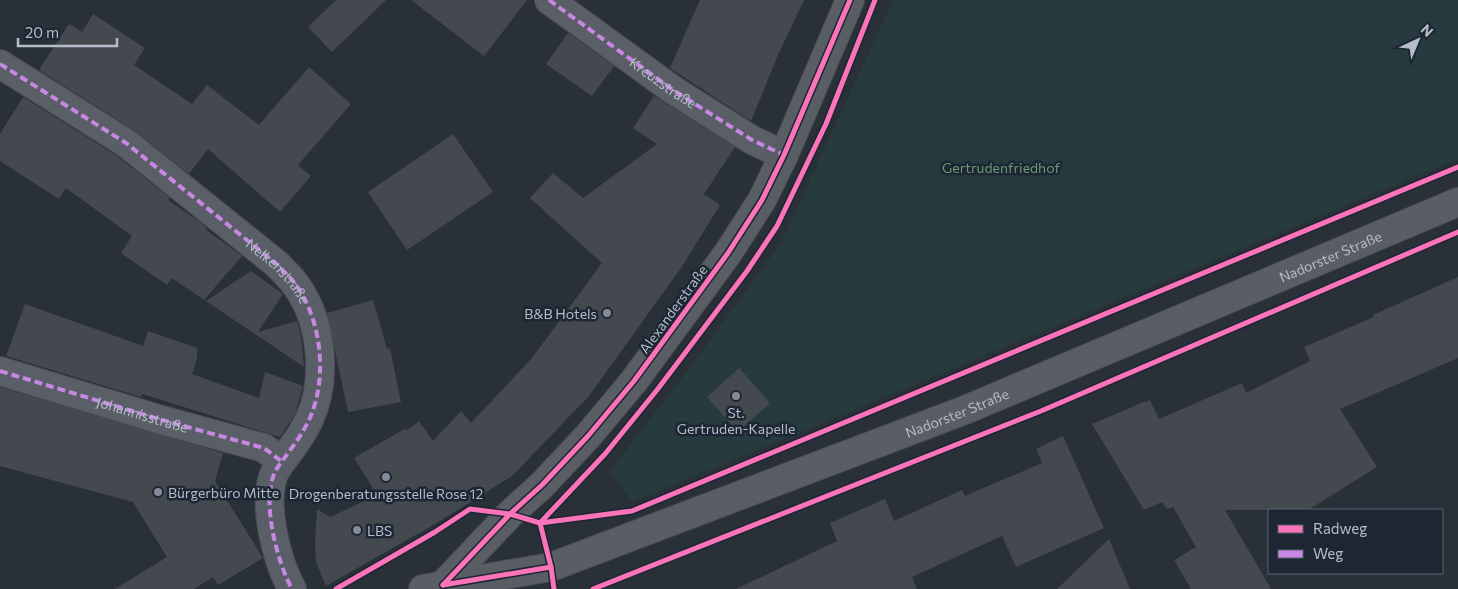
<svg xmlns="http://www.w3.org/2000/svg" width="1458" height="589" font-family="Commissioner,sans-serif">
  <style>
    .green { fill: #273a3e }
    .building { fill: #444950 }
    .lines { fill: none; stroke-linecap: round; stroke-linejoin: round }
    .street-casing { stroke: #484c53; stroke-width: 30 }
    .secondary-casing { stroke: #484c53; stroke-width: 30 }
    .street { stroke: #5a5e66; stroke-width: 28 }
    .secondary { stroke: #595d64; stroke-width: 28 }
    .quiet { stroke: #c787e3; stroke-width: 4; stroke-dasharray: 8 4; stroke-linecap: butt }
    .cycleway-casing { stroke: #1d2633; stroke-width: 8 }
    .cycleway { stroke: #fb73b8; stroke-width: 5 }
    .poi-dot { fill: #848b96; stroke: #1d2633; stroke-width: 2 }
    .labels { text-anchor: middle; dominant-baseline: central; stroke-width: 5; stroke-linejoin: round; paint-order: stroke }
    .street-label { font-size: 14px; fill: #b4bcc9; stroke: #1d2633 }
    .park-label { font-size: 14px; fill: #6b9a76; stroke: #1d2633 }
    .poi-label { font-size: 14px; fill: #b4bcc9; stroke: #1d2633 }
  </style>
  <rect width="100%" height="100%" fill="#2a3038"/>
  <polygon class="green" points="893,0 1458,0 1458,159 632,502 618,482 609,472 689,369 781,243"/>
  <g class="building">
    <polygon points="336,0 386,0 332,52 308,27"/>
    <polygon points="411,0 527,0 484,56"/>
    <polygon points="700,0 804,0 778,55 751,121 670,68"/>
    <polygon points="93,14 145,48 134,65 192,104 207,85 259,125 309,67 351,104 298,165 311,176 280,212 208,149 189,174 134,130 39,70 69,24 82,32"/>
    <polygon points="568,33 614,66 592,96 546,64"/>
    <polygon points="654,96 735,147 704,194 720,205 681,268 589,396 512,476 435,524 326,586 316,562 315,541 317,509 330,517 377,495 354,458 406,428 406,431 419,421 433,441 461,411 471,423 532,358 602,263 530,198 553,173 583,198 657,144 633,128"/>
    <polygon points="23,97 117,156 170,198 168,200 200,222 207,228 205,229 242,256 204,300 172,278 167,285 121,253 132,236 66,188 59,199 0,161 0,134"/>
    <polygon points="453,134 493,192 407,250 368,192"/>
    <polygon points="251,271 283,294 258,332 297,321 301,336 304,367 206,301"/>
    <polygon points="1458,277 1458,358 1340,409 1377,467 1308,510 1225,510 1271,589 1191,589 1174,560 1196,547 1173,507 1167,509 1162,502 1144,510 1092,424 1146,401 1146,402 1150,400 1159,419 1242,383 1246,393 1310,361 1304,347 1374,317 1373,315"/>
    <polygon points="373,300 387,349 390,348 401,402 348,412 327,313"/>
    <polygon points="25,304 143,346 148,331 197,348 197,359 192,374 259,398 265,372 303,386 295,414 280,437 142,394 141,397 6,356"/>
    <polygon points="739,368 770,403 738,432 707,397"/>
    <polygon points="0,387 223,453 215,481 263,558 218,585 213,577 194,589 115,589 167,557 133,502 0,466"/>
    <polygon points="1063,436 1104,528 1016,567 1002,536 912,577 917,589 736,589 837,541 830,523 885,499 894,521 962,490 965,496 1042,463 1036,449"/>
    <polygon points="1109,539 1130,589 1057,589"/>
  </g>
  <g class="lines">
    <g class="street-casing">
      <g id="street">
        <path id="s1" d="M549,0l124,90 79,50 32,15"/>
        <path id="s2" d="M0,64l126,79 152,122c6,7 13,13 18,20 26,36 32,94 13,135 -5,10 -11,20 -18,29 -6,9 -13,16 -17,25 -12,31 3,87 18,115"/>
        <path id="s3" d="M0,371l162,49 102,28 17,13"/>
      </g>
    </g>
    <g class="secondary-casing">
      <g id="secondary">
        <polyline points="440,588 510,514 542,485 588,436 634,381 728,253 762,200 784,155 850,0"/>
        <path id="s4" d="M423,589l128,-22 414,-157 493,-208"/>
      </g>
    </g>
    <use href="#street" class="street"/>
    <use href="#secondary" class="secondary"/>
    <g class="quiet">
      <polyline points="549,0 673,90 752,140 784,155"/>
      <path d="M0,64l126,79 152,122c6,7 13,13 18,20 26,36 32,94 13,135 -5,10 -11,20 -18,29 -6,9 -13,16 -17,25 -12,31 3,87 18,115"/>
      <polyline points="0,371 162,420 264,448 281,461"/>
    </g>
    <g class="cycleway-casing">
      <g id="cycleway">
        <polyline points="540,523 605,454 657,390 747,271 777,226 826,124 875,0"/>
        <polyline points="540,523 551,567 554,589"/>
        <polyline points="443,585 510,514 542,485 588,436 634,381 728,253 762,200 784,155 850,0"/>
        <polyline points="443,585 551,567"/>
        <polyline points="336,589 435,532 470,509 510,514 540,523 632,511 1458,167"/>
        <polyline points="593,589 1041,411 1458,232"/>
      </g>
    </g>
    <use href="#cycleway" class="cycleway"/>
  </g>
  <g class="poi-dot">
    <circle cx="607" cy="313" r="5"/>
    <circle cx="736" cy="396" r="5"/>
    <circle cx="386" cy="477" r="5"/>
    <circle cx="158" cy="492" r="5"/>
    <circle cx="357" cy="530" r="5"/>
  </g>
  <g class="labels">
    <g class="street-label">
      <text stroke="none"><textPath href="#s1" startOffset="141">Kreuzstraße</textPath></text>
      <text stroke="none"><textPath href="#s4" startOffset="969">Nadorster Straße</textPath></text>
      <text stroke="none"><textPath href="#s2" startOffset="348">Nelkenstraße</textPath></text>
      <text transform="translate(673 309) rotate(-54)">Alexanderstraße</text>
      <text stroke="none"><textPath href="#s4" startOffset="564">Nadorster Straße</textPath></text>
      <text stroke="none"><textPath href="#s3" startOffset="149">Johannisstraße</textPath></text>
    </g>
    <g class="park-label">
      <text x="1001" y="167">Gertrudenfriedhof</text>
    </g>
    <g class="poi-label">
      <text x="597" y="313" text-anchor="end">B&amp;B Hotels</text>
      <text x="736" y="412">St.<tspan x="736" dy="16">Gertruden-Kapelle</tspan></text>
      <text x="168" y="492" text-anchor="start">Bürgerbüro Mitte</text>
      <text x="386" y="493">Drogenberatungsstelle Rose 12</text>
      <text x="367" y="530" text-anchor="start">LBS</text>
    </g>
  </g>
  <rect x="1268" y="509" width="175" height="65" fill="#1d2633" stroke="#59626f"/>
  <rect x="1278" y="525" width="25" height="8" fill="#fb73b8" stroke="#59626f"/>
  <text x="1313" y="534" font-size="15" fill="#b4bcc9">Radweg</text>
  <rect x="1278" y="550" width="25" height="8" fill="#c787e3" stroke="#59626f"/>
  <text x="1313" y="559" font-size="15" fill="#b4bcc9">Weg</text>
  <g transform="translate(1418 40) rotate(44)" stroke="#1d2633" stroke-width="4" paint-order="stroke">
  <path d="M0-4L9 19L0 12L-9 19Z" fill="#b4bcc9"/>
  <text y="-8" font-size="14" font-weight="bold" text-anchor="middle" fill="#b4bcc9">N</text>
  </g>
  <path d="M18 38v8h99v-8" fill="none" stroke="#b4bcc9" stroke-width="2.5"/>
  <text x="25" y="38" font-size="15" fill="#b4bcc9" stroke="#1d2633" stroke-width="4" paint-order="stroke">20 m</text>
</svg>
